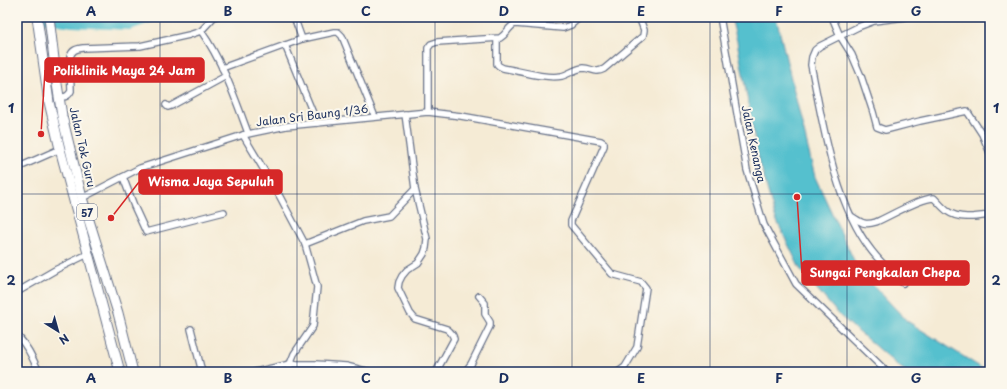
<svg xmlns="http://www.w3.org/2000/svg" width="1007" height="389" font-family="'Playpen Sans',sans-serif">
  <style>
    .water { fill: #54c0ce; stroke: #387896 }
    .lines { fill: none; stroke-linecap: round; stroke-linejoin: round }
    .river { stroke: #54c0ce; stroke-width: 12 }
    .street-casing { stroke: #677188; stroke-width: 8 }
    .primary-casing { stroke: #677188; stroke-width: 11 }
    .street { stroke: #fff; stroke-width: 5.5 }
    .primary { stroke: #fff; stroke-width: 9 }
    .grid { fill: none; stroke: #1b2f5e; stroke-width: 1; stroke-opacity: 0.55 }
    .labels { text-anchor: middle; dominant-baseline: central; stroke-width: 4; stroke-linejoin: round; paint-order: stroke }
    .shield { fill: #fbf7ec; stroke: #5e6b89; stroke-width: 1 }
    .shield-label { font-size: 10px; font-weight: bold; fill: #1b2f5e }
    .street-label { font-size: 11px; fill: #1b2f5e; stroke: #fbf7ec }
    .leader { fill: none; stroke: #d62828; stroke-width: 1.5 }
    .callout-dot { fill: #d62828; stroke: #fbf7ec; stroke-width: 1.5 }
    .callout { fill: #d62828; stroke: #d62828; stroke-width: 1.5 }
    .callout-label { font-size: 12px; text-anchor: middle; font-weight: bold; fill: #fff }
    .neatline { fill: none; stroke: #1b2f5e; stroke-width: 1.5 }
    .grid-label { font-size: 13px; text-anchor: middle; font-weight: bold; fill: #1b2f5e }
  </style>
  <rect width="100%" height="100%" fill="#fbf7ec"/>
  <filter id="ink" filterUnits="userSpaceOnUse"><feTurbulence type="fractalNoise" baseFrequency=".025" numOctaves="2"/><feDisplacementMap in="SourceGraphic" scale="8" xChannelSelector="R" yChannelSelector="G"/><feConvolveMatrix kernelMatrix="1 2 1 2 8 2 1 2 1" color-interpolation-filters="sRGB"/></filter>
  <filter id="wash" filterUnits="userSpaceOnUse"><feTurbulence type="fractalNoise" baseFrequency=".012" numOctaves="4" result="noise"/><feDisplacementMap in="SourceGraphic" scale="16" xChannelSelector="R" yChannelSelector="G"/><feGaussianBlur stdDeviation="0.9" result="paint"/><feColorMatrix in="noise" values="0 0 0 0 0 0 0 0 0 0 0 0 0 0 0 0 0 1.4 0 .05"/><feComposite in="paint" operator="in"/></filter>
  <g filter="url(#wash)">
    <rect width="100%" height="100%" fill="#f5ebd5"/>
    <polygon class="water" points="731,17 776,17 815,177 858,269 907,321 988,372 907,372 897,365 839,315 800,269 775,217 757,152 737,41"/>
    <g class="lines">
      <polyline class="river" points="46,17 73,21 129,24 149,17"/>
    </g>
  </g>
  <g filter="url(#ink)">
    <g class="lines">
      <g class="street-casing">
        <g id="street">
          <polyline points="294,17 302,39"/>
          <polyline points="720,17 747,170 764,225 796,284 887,372"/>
          <polyline points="832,17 840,36 852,55 861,76 873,112 877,127 885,130 893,128 920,121 967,111 982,134 990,153"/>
          <path d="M201,31c22,31 34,67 47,102"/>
          <path d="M497,39v25l2,2 4,2c17,3 42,11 59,8 7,-2 13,-7 21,-8 9,0 12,6 21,1l39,-33 1,-6 -5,-13"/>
          <polyline points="285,45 317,123"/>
          <polyline points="222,68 302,39 334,32 338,32 342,36 375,117"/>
          <path d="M59,97c6,0 9,0 12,-6l-1,-34c2,-7 6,-8 13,-9l57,-2 49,-11 12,-4 13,-14"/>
          <polyline points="166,105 168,107 171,106 226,76"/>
          <path d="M428,112v-64l3,-4 6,-2 63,-4c7,-4 8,-11 15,-14l48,4 8,-3 9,-8"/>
          <polyline points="243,135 279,195 305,244 317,287 313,326 294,354 290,364 289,372"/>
          <polyline points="17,168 60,149"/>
          <polyline points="123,177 134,206 146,232 224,212"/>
          <path d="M415,189l12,50 -1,9 -2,6 -6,9 -11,7 -5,6 -3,6 -1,6 12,25 5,6 32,10c4,3 6,5 7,10l-18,33"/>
          <polyline points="82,198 140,168 243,135 286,126 317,123 428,112 461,116 601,141 604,143 604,146 571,221 571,225 612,274 641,282 646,288 637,347 625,367 618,372"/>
          <path d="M851,216c10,6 13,10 25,6 14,-6 44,-24 58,-24 4,4 8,9 13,13 12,9 29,6 43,4"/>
          <polyline points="305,244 363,221 389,216 415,189 405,114"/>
          <path d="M903,283c-11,-10 -23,-21 -32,-33 -37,-48 -48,-126 -60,-185l1,-8 3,-7 5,-4 38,-19 16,-6 32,-4"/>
          <polyline points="17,292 57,269 88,254"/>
          <polyline points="191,329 202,372"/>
          <path d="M17,335c11,12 15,22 22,37"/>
          <polyline points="255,372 290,364 315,364 346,366 370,372"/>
          <polyline points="465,372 471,364 490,326 490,322 485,314 485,303 479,296"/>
        </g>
      </g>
      <g class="primary-casing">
        <g id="primary">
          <polyline points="37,17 49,102 60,149 120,372"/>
          <polyline points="49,17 57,84 62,116 82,198 118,313 133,372"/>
        </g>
      </g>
      <use href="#street" class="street"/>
      <use href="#primary" class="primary"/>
    </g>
  </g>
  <path class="grid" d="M160,17v355M297,17v355M435,17v355M572,17v355M710,17v355M847,17v355M17,194h973"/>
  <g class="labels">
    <rect class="shield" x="77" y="204" width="20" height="16" rx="3"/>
    <g class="shield-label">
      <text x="87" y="212">57</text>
    </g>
    <g class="street-label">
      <text transform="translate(312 115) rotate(-7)">Jalan Sri Baung 1/36</text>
      <text transform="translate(754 144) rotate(78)">Jalan Kenanga</text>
      <text transform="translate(83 147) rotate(77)">Jalan Tok Guru</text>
    </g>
  </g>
  <path class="leader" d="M41 134L45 70M111 218L139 182M797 197L802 273"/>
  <g class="callout-dot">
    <circle cx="41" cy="134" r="4"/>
    <circle cx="111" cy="218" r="4"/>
    <circle cx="797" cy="197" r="4"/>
  </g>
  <g class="callout">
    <rect x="45" y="58" width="159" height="24" rx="4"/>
    <rect x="139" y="170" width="143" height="24" rx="4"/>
    <rect x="802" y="261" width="167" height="24" rx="4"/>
  </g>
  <g class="callout-label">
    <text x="124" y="75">Poliklinik Maya 24 Jam</text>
    <text x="211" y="186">Wisma Jaya Sepuluh</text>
    <text x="885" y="277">Sungai Pengkalan Chepa</text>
  </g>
  <rect width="1007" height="389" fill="none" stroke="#fbf7ec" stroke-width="44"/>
  <g transform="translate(58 331) rotate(143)" stroke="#fbf7ec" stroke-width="3" paint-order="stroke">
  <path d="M0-3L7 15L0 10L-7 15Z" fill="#1b2f5e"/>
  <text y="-6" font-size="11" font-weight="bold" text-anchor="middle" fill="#1b2f5e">N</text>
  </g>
  <rect x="22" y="22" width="963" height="345" class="neatline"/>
  <g class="grid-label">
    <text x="91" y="16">A</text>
    <text x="228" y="16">B</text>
    <text x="366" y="16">C</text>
    <text x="504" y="16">D</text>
    <text x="641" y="16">E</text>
    <text x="779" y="16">F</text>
    <text x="916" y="16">G</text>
    <text x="11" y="113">1</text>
    <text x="996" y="113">1</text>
    <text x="11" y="285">2</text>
    <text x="996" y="285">2</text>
    <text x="91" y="383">A</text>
    <text x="228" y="383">B</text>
    <text x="366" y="383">C</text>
    <text x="504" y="383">D</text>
    <text x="641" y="383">E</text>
    <text x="779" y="383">F</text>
    <text x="916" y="383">G</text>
  </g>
</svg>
